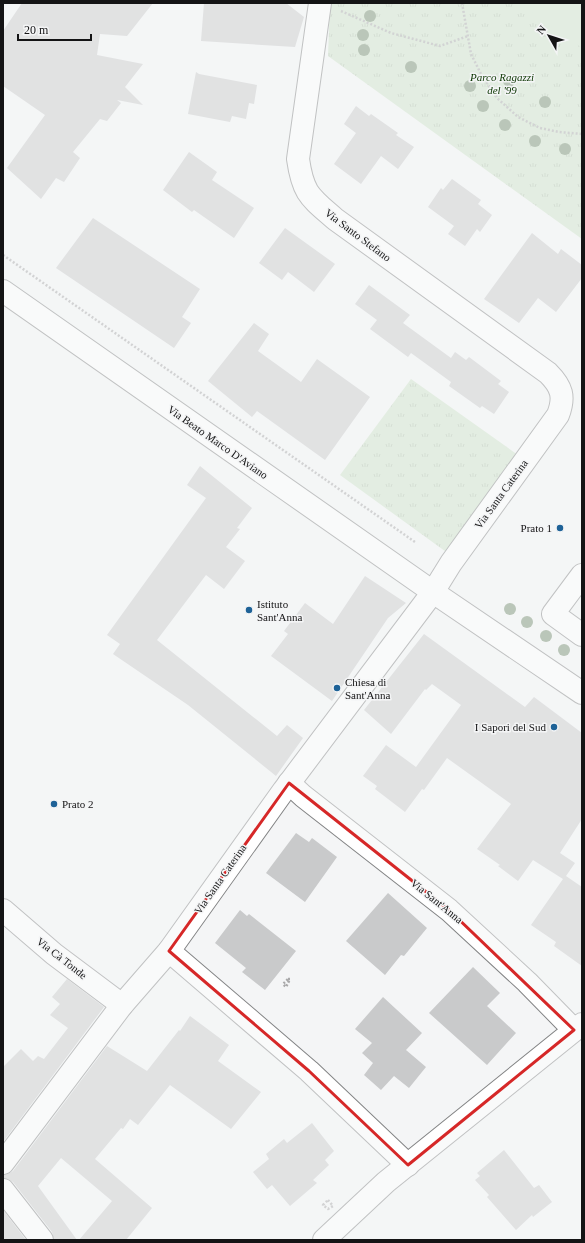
<svg xmlns="http://www.w3.org/2000/svg" width="585" height="1243" font-family="Georgia,serif">
  <style>
    .park { fill: url(#park-tufts) }
    .pitch { fill: #cee3c9 }
    .building { fill: #c9cacb }
    .lines { fill: none; stroke-linecap: round; stroke-linejoin: round }
    .minor-casing { stroke: #838485; stroke-width: 24 }
    .path { stroke: #a9a9aa; stroke-width: 2.5; stroke-dasharray: 2 2; stroke-linecap: butt }
    .minor { stroke: #fff; stroke-width: 22 }
    .tree { fill: #748c6f }
    .marked { fill: none; stroke: #d62828; stroke-width: 3; stroke-linejoin: round }
    .poi-dot { fill: #1e6297; stroke: #f4f5f6; stroke-width: 1.5 }
    .labels { text-anchor: middle; dominant-baseline: central; stroke-width: 3; stroke-linejoin: round; paint-order: stroke }
    .park-label { font-size: 11px; font-style: italic; fill: #0b3600; stroke: #f4f5f6 }
    .street-label { font-size: 11px; fill: #141415; stroke: #f4f5f6 }
    .poi-label { font-size: 11px; fill: #141415; stroke: #f4f5f6; text-anchor: start }
  </style>
  <defs>
    <pattern id="park-tufts" width="24" height="20" patternUnits="userSpaceOnUse"><rect width="24" height="20" fill="#cee3c9"/><path d="M3 7l-1-3M5 7V3M7 7l1-3M15 17l-1-3M17 17v-4M19 17l1-3" fill="none" stroke="#b0c2ac"/></pattern>
  </defs>
  <rect width="100%" height="100%" fill="#f4f5f6"/>
  <g class="park">
    <polygon points="330,3 582,3 582,239 328,56"/>
    <polygon points="411,379 518,455 449,554 340,475"/>
  </g>
  <polygon class="pitch" points="518,3 582,3 582,48"/>
  <g class="building">
    <polygon points="22,3 153,3 127,36 100,34 97,55 143,64 125,87 143,105 117,100 121,103 107,121 100,119 73,152 80,158 64,182 56,178 41,199 7,168 45,115 3,86 3,31"/>
    <polygon points="204,3 286,3 304,17 295,47 201,41"/>
    <polygon points="196,72 199,74 257,85 254,104 249,103 246,119 232,116 230,122 188,114"/>
    <polygon points="356,106 369,116 371,114 398,133 396,135 414,147 398,169 381,156 361,184 334,164 356,133 344,124"/>
    <polygon points="189,152 217,172 212,180 254,208 234,238 194,210 192,212 163,190"/>
    <polygon points="452,179 481,200 478,204 492,215 480,232 477,229 465,246 448,234 454,226 428,207 441,188 443,190"/>
    <polygon points="93,218 200,289 182,317 191,323 174,348 56,268"/>
    <polygon points="285,228 335,264 314,292 288,272 282,280 259,263"/>
    <polygon points="532,233 558,254 561,249 582,265 582,278 556,312 538,298 519,323 484,299"/>
    <polygon points="369,285 410,315 403,323 451,358 455,352 466,360 469,357 501,381 498,384 509,392 494,414 482,406 480,408 449,386 451,382 411,353 408,357 370,329 377,320 355,304"/>
    <polygon points="254,323 269,334 258,351 301,382 317,359 370,397 325,460 257,411 252,417 208,381"/>
    <polygon points="200,466 252,508 237,528 240,529 226,547 245,561 224,589 206,575 157,640 277,736 287,725 303,738 276,776 188,705 113,654 120,644 107,635 206,498 187,485"/>
    <polygon points="365,576 406,603 388,618 332,701 271,656 288,634 284,631 305,603 333,624"/>
    <polygon points="424,634 525,707 534,697 582,733 582,819 560,853 575,863 566,876 582,887 582,966 554,946 556,942 531,925 563,879 533,860 518,881 498,866 500,865 477,849 511,804 447,758 424,790 422,789 405,812 375,789 377,786 363,776 386,745 416,767 461,705 432,684 426,690 425,689 391,734 364,710"/>
    <polygon points="296,833 309,842 312,838 337,857 305,902 266,873"/>
    <polygon points="388,893 427,928 404,956 401,955 385,975 346,941"/>
    <polygon points="240,910 247,916 249,914 296,951 265,990 242,972 246,968 215,943"/>
    <polygon points="473,967 500,993 487,1006 516,1033 487,1065 429,1013"/>
    <polygon points="67,979 104,1007 3,1142 3,1067 21,1049 33,1061 38,1056 44,1059 68,1028 50,1015 60,1004 52,997"/>
    <polygon points="383,997 422,1033 406,1050 426,1067 409,1088 394,1076 381,1090 364,1075 373,1063 362,1053 372,1043 355,1029"/>
    <polygon points="190,1016 229,1045 218,1061 261,1092 231,1129 170,1085 138,1125 130,1119 123,1129 121,1128 95,1159 152,1208 126,1240 79,1240 112,1201 61,1158 38,1186 77,1240 54,1240 52,1232 13,1182 8,1179 3,1178 3,1175 8,1174 13,1171 107,1046 147,1071 179,1030 180,1031"/>
    <polygon points="312,1123 334,1151 325,1160 329,1165 313,1180 317,1183 290,1206 272,1185 267,1189 253,1172 269,1159 266,1154 284,1139 287,1143"/>
    <polygon points="504,1150 534,1188 539,1185 552,1202 533,1217 532,1215 516,1230 487,1197 489,1195 475,1180 480,1176 477,1173"/>
    <polygon points="3,1210 26,1240 3,1240"/>
  </g>
  <g class="lines">
    <g class="minor-casing">
      <g id="minor">
        <polyline points="3,291 433,592 582,693"/>
        <polyline points="582,575 553,614 582,635"/>
        <polyline points="289,783 303,796 449,910 527,982 574,1030"/>
        <polyline points="3,910 54,954 122,1005"/>
        <polyline points="169,951 309,1071 408,1165"/>
        <path d="M3,1163l119,-158 47,-54 115,-161 149,-198 18,-29 107,-148c7,-18 4,-28 -10,-42l-213,-154c-25,-22 -32,-25 -37,-60l22,-156"/>
        <polyline points="3,1190 42,1240"/>
        <polyline points="324,1240 386,1182 582,1024"/>
      </g>
    </g>
    <g class="path">
      <polyline points="462,3 471,54 481,74 497,98 518,117 540,128 559,132 582,134"/>
      <polyline points="341,11 391,33 440,46 468,36"/>
      <polyline points="3,255 415,542"/>
      <polygon points="288,979 290,979 286,987 283,984"/>
      <polygon points="328,1200 333,1206 328,1209 323,1205"/>
    </g>
    <use href="#minor" class="minor"/>
  </g>
  <g class="tree">
    <circle cx="370" cy="16" r="6"/>
    <circle cx="363" cy="35" r="6"/>
    <circle cx="364" cy="50" r="6"/>
    <circle cx="411" cy="67" r="6"/>
    <circle cx="509" cy="81" r="6"/>
    <circle cx="470" cy="86" r="6"/>
    <circle cx="545" cy="102" r="6"/>
    <circle cx="483" cy="106" r="6"/>
    <circle cx="505" cy="125" r="6"/>
    <circle cx="535" cy="141" r="6"/>
    <circle cx="565" cy="149" r="6"/>
    <circle cx="510" cy="609" r="6"/>
    <circle cx="527" cy="622" r="6"/>
    <circle cx="546" cy="636" r="6"/>
    <circle cx="564" cy="650" r="6"/>
  </g>
  <path d="M0 0H585V1243H0ZM289,783l160,127 125,120 -166,135 -99,-94 -140,-120z" fill="#f4f5f6" fill-opacity=".55" fill-rule="evenodd"/>
  <path class="marked" d="M289,783l160,127 125,120 -166,135 -99,-94 -140,-120z"/>
  <g class="poi-dot">
    <circle cx="560" cy="528" r="4"/>
    <circle cx="249" cy="610" r="4"/>
    <circle cx="337" cy="688" r="4"/>
    <circle cx="554" cy="727" r="4"/>
    <circle cx="54" cy="804" r="4"/>
  </g>
  <g class="labels">
    <g class="park-label">
      <text x="502" y="77">Parco Ragazzi<tspan x="502" dy="13">del '99</tspan></text>
    </g>
    <g class="street-label">
      <text transform="translate(358 235) rotate(37)">Via Santo Stefano</text>
      <text transform="translate(218 442) rotate(35)">Via Beato Marco D'Aviano</text>
      <text transform="translate(501 494) rotate(-54)">Via Santa Caterina</text>
      <text transform="translate(220 879) rotate(-55)">Via Santa Caterina</text>
      <text transform="translate(437 901) rotate(39)">Via Sant'Anna</text>
      <text transform="translate(62 958) rotate(38)">Via Cà Tonde</text>
    </g>
    <g class="poi-label">
      <text x="552" y="528" text-anchor="end">Prato 1</text>
      <text x="257" y="604">Istituto<tspan x="257" dy="13">Sant'Anna</tspan></text>
      <text x="345" y="682">Chiesa di<tspan x="345" dy="13">Sant'Anna</tspan></text>
      <text x="546" y="727" text-anchor="end">I Sapori del Sud</text>
      <text x="62" y="804">Prato 2</text>
    </g>
  </g>
  <rect width="585" height="1243" fill="none" stroke="#141415" stroke-width="8"/>
  <g transform="translate(549 36) rotate(309)" stroke="#f4f5f6" stroke-width="3" paint-order="stroke">
  <path d="M0-3L7 15L0 10L-7 15Z" fill="#141415"/>
  <text y="-6" font-size="11" font-weight="bold" text-anchor="middle" fill="#141415">N</text>
  </g>
  <path d="M18 34v6h73v-6" fill="none" stroke="#141415" stroke-width="2"/>
  <text x="24" y="34" font-size="12" fill="#141415" stroke="#f4f5f6" stroke-width="3" paint-order="stroke">20 m</text>
</svg>
